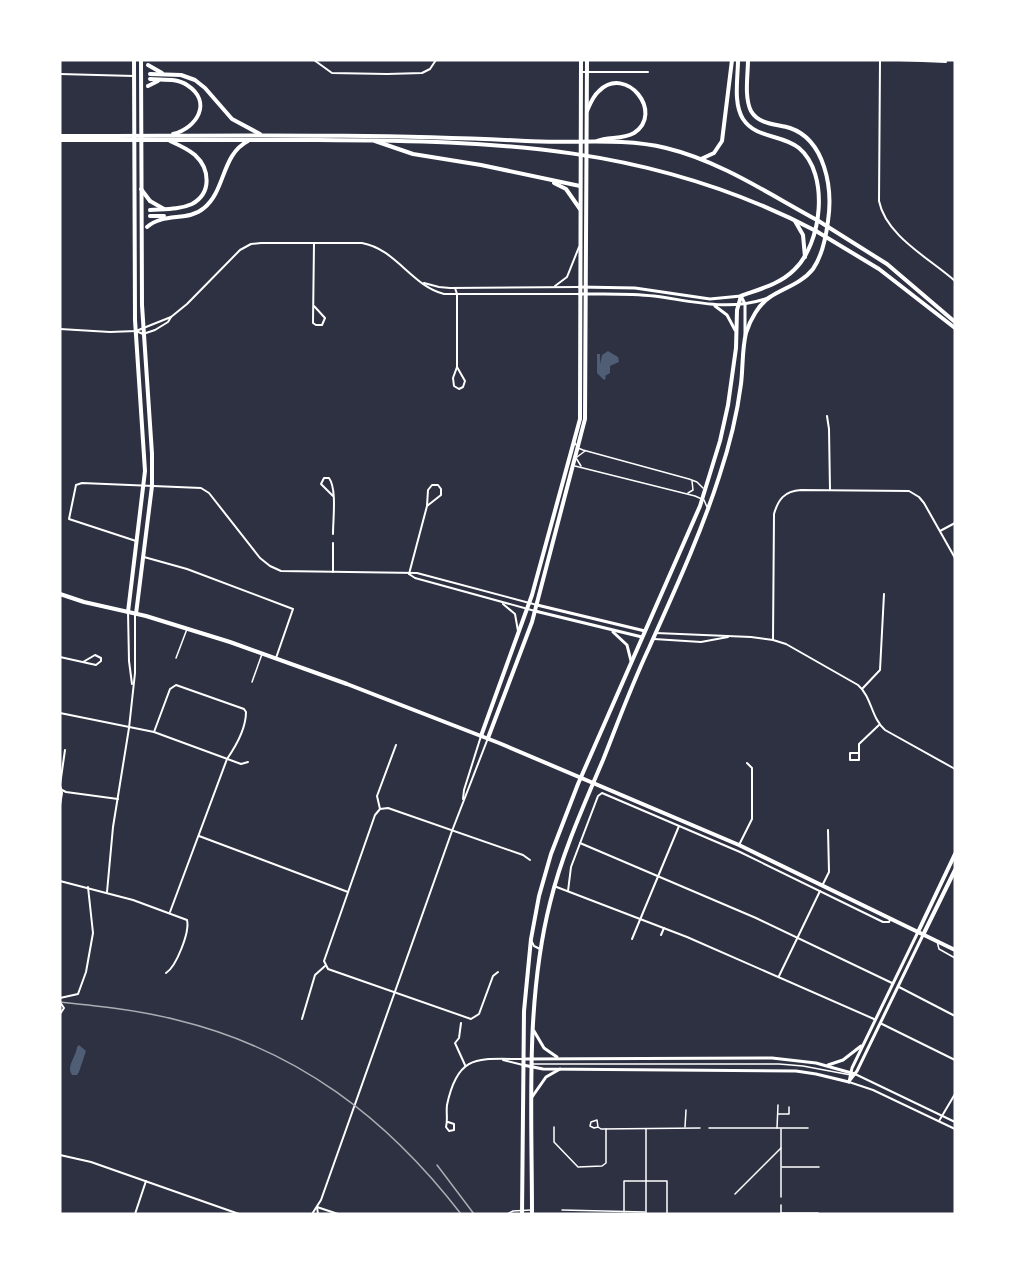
<svg xmlns="http://www.w3.org/2000/svg" width="1015" height="1274" font-family="Cabin,sans-serif">
  <style>
    .water { fill: #4f5d75 }
    .lines { fill: none; stroke-linecap: round; stroke-linejoin: round }
    .service { stroke: #fff; stroke-width: 1.5 }
    .minor { stroke: #fff; stroke-width: 2 }
    .tertiary { stroke: #fff; stroke-width: 3 }
    .secondary { stroke: #fff; stroke-width: 4 }
    .trunk { stroke: #fff; stroke-width: 4 }
    .rail { stroke: #abadb3; stroke-width: 1.5 }
  </style>
  <rect width="100%" height="100%" fill="#2d3142"/>
  <g class="water">
    <polygon points="608,351 618,357 619,362 610,366 610,373 605,376 606,378 604,380 597,373 597,354 600,354 600,364 602,355"/>
    <path d="M79,1045l7,6 -7,21 -2,3h-5c-6,-9 4,-18 5,-28z"/>
  </g>
  <g class="lines">
    <g class="service">
      <polyline points="575,443 578,448 583,450 689,479 697,482 703,488"/>
      <polyline points="577,457 585,451"/>
      <polyline points="576,458 581,466"/>
      <polyline points="575,466 695,496 704,500 707,507"/>
      <polyline points="688,493 693,490 692,481"/>
      <polyline points="176,658 187,629"/>
      <polyline points="252,682 262,654"/>
      <polyline points="937,941 939,949 955,958"/>
      <polyline points="532,1064 779,1064 803,1066 851,1075"/>
      <polyline points="778,1114 789,1114 789,1107"/>
      <polyline points="554,1127 554,1142 578,1167 602,1166 606,1163 606,1129"/>
      <polyline points="598,1127 597,1120 591,1122 590,1126 594,1128 598,1127 601,1129 700,1128"/>
      <polyline points="685,1127 686,1110"/>
      <polyline points="709,1128 808,1128"/>
      <polyline points="777,1128 778,1105"/>
      <polyline points="646,1129 646,1214"/>
      <polyline points="781,1129 781,1197"/>
      <polyline points="782,1167 819,1167"/>
      <polyline points="735,1194 781,1148"/>
      <polyline points="781,1205 781,1213"/>
      <polyline points="562,1210 645,1212"/>
      <polyline points="624,1212 624,1181 667,1181 667,1214"/>
      <polyline points="781,1213 818,1213"/>
      <polyline points="507,1214 513,1211 531,1210"/>
    </g>
    <g class="minor">
      <polyline points="314,60 332,73 387,74 422,73 430,69 436,60"/>
      <path d="M880,60l-1,141c7,35 50,57 76,80"/>
      <polyline points="899,60 946,62"/>
      <polyline points="581,72 648,72"/>
      <polyline points="60,74 134,76"/>
      <polyline points="424,283 439,287 450,288 579,287"/>
      <polyline points="555,286 567,277 579,247"/>
      <polyline points="455,288 457,294 457,367 453,378 454,386 459,389 463,387 465,381 457,367"/>
      <polyline points="314,306 325,318 322,325 316,325 313,323 314,243"/>
      <polyline points="60,329 110,332 136,331 171,317"/>
      <path d="M136,331l7,3 12,-4 13,-8 3,-5 16,-13 53,-54 11,-6 10,-1h101c34,6 50,43 82,51h135"/>
      <polyline points="827,416 829,429 830,490"/>
      <polyline points="940,531 955,523"/>
      <path d="M333,534c0,-15 4,-45 -4,-56h-5l-3,6 12,12"/>
      <polyline points="136,541 69,519 76,485 82,483 201,488 209,493 260,558 270,566 281,571 417,573 537,605"/>
      <polyline points="144,557 187,569 293,609 276,658"/>
      <polyline points="333,572 333,543"/>
      <polyline points="409,574 415,578 535,611"/>
      <polyline points="409,574 427,506 428,490 432,485 438,485 441,489 441,495 427,506"/>
      <polyline points="503,604 515,614 518,631"/>
      <polyline points="128,612 129,661 132,684"/>
      <path d="M656,633l95,4 22,3 13,4 72,41c14,12 13,33 27,45l70,39"/>
      <polyline points="654,639 701,642 728,637"/>
      <path d="M773,640l1,-126c4,-14 10,-23 27,-24l108,1 10,6 5,6 31,55"/>
      <polyline points="60,657 96,665 101,661 101,658 95,655 83,662"/>
      <polyline points="862,689 880,670 884,594"/>
      <polyline points="60,713 154,732 241,764 248,762"/>
      <path d="M154,732l16,-43 6,-4 68,24 2,3c0,16 -10,34 -19,47l-57,153"/>
      <polyline points="859,753 850,753 850,760 859,760 859,744 879,725"/>
      <polyline points="60,789 66,792 118,799"/>
      <polyline points="463,799 464,790 481,736"/>
      <polyline points="60,805 62,793 60,785 65,750"/>
      <polyline points="380,809 377,796 396,745"/>
      <polyline points="199,836 348,892"/>
      <polyline points="580,843 756,918 892,983"/>
      <polyline points="739,845 752,819 752,768 747,763"/>
      <path d="M60,881l73,19 54,20c3,12 -11,47 -21,53"/>
      <polyline points="554,886 687,937 874,1019"/>
      <polyline points="822,886 829,872 828,830"/>
      <polyline points="568,891 571,867 598,796 602,793 740,852 883,922 889,922 890,920"/>
      <polyline points="107,892 113,827 129,728 135,673 135,615"/>
      <polyline points="661,935 664,928"/>
      <polyline points="632,939 679,826"/>
      <polyline points="532,942 534,946 540,949"/>
      <polyline points="498,972 493,976 479,1014 471,1019 328,969 324,961 375,815 380,809 388,808 523,855 530,860"/>
      <polyline points="779,976 820,891"/>
      <polyline points="899,987 955,1016"/>
      <polyline points="60,998 78,994 86,972 93,933 88,887"/>
      <polyline points="60,1002 64,1008 60,1014"/>
      <polyline points="302,1019 315,975 325,966"/>
      <polyline points="461,1023 459,1038 455,1043 465,1065"/>
      <polyline points="880,1023 955,1060"/>
      <polyline points="503,1060 523,1065"/>
      <polyline points="855,1074 955,1122"/>
      <polyline points="849,1082 873,1090 955,1129"/>
      <polyline points="939,1121 955,1094"/>
      <path d="M448,1122l6,2v6l-5,1 -3,-4c2,-7 0,-14 1,-22 11,-52 31,-46 76,-46"/>
      <polyline points="60,1155 91,1162 239,1214"/>
      <polyline points="317,1207 338,1214"/>
      <polyline points="317,1207 318,1214"/>
      <polyline points="135,1214 146,1181"/>
      <polyline points="312,1214 321,1200 452,831 488,738"/>
    </g>
    <g class="tertiary">
      <polyline points="579,287 635,288 710,299 741,296 745,304 745,335"/>
      <path d="M579,294c25,0 50,-1 75,2 38,5 75,16 114,2"/>
      <polyline points="715,306 727,315 735,330"/>
      <polyline points="537,605 645,631"/>
      <polyline points="535,611 642,637"/>
      <polyline points="613,632 627,645 631,661"/>
      <polyline points="534,1031 544,1048 557,1057"/>
      <polyline points="523,1059 772,1058 816,1063 855,1074"/>
      <polyline points="523,1065 543,1069 796,1071 816,1074 849,1082"/>
      <polyline points="828,1065 843,1060 861,1046"/>
      <polyline points="850,1080 857,1071 923,935"/>
      <polyline points="849,1082 852,1068 918,932"/>
      <polyline points="532,1097 546,1077 560,1069"/>
    </g>
    <g class="secondary">
      <polyline points="141,189 150,201"/>
      <polyline points="817,220 887,264 955,322"/>
      <polyline points="816,231 879,269 955,328"/>
      <polyline points="60,594 84,602 146,616 230,642 347,684 499,743 739,845 955,950"/>
      <polyline points="128,612 145,471 135,320 134,60"/>
      <polyline points="136,614 152,486 152,454 142,305 141,60"/>
      <polyline points="481,736 532,595 580,419 581,60"/>
      <polyline points="488,738 532,622 585,419 587,60"/>
      <polyline points="918,932 955,854"/>
      <polyline points="923,935 955,870"/>
      <path d="M522,1214l2,-203 7,-72 8,-43 12,-42 27,-70 122,-278 20,-65 8,-36 8,-57 1,-38 4,-14c19,-7 39,-12 53,-26 28,-26 36,-96 5,-122 -17,-14 -43,-9 -56,-29 -10,-16 -5,-41 -5,-59"/>
      <path d="M532,1214c0,-102 -7,-212 18,-311 12,-49 33,-96 53,-143 15,-38 29,-76 46,-112 25,-56 51,-112 70,-171 10,-30 18,-62 22,-93 2,-16 1,-35 5,-51 4,-13 13,-29 24,-36 14,-9 32,-14 43,-28 9,-13 13,-32 15,-48 5,-33 -3,-81 -38,-93 -13,-4 -31,-3 -39,-17 -7,-14 -3,-36 -3,-51"/>
    </g>
    <g class="trunk">
      <polyline points="148,65 162,73"/>
      <polyline points="150,74 181,75 195,80 205,88 232,119 260,134"/>
      <path d="M150,79c12,1 27,-1 37,6 26,17 10,43 -14,49"/>
      <polyline points="148,86 158,81"/>
      <path d="M587,111c3,-7 6,-15 12,-20 27,-27 66,22 35,42 -12,7 -26,3 -37,8"/>
      <path d="M60,136c156,0 311,-3 466,5 47,3 95,-4 140,7 54,13 103,46 151,72"/>
      <path d="M60,140c86,0 172,0 258,0 180,1 334,5 498,91"/>
      <polyline points="375,141 413,154 481,165 580,186"/>
      <polyline points="701,159 714,153 722,141 732,60"/>
      <polyline points="554,183 566,189 580,209"/>
      <polyline points="150,201 164,209"/>
      <path d="M150,210c14,-1 29,0 42,-6 20,-11 18,-35 3,-49 -7,-6 -16,-10 -25,-14"/>
      <polyline points="150,216 164,216"/>
      <polyline points="795,221 803,235 805,257"/>
      <path d="M147,227c17,-15 41,-5 57,-19 22,-18 17,-53 44,-67"/>
    </g>
    <g class="rail">
      <path d="M60,1002c39,4 79,8 117,18 120,29 210,98 284,194"/>
      <polyline points="437,1165 474,1214"/>
    </g>
  </g>
  <rect width="1015" height="1274" fill="none" stroke="#ffffff" stroke-width="123"/>
</svg>
